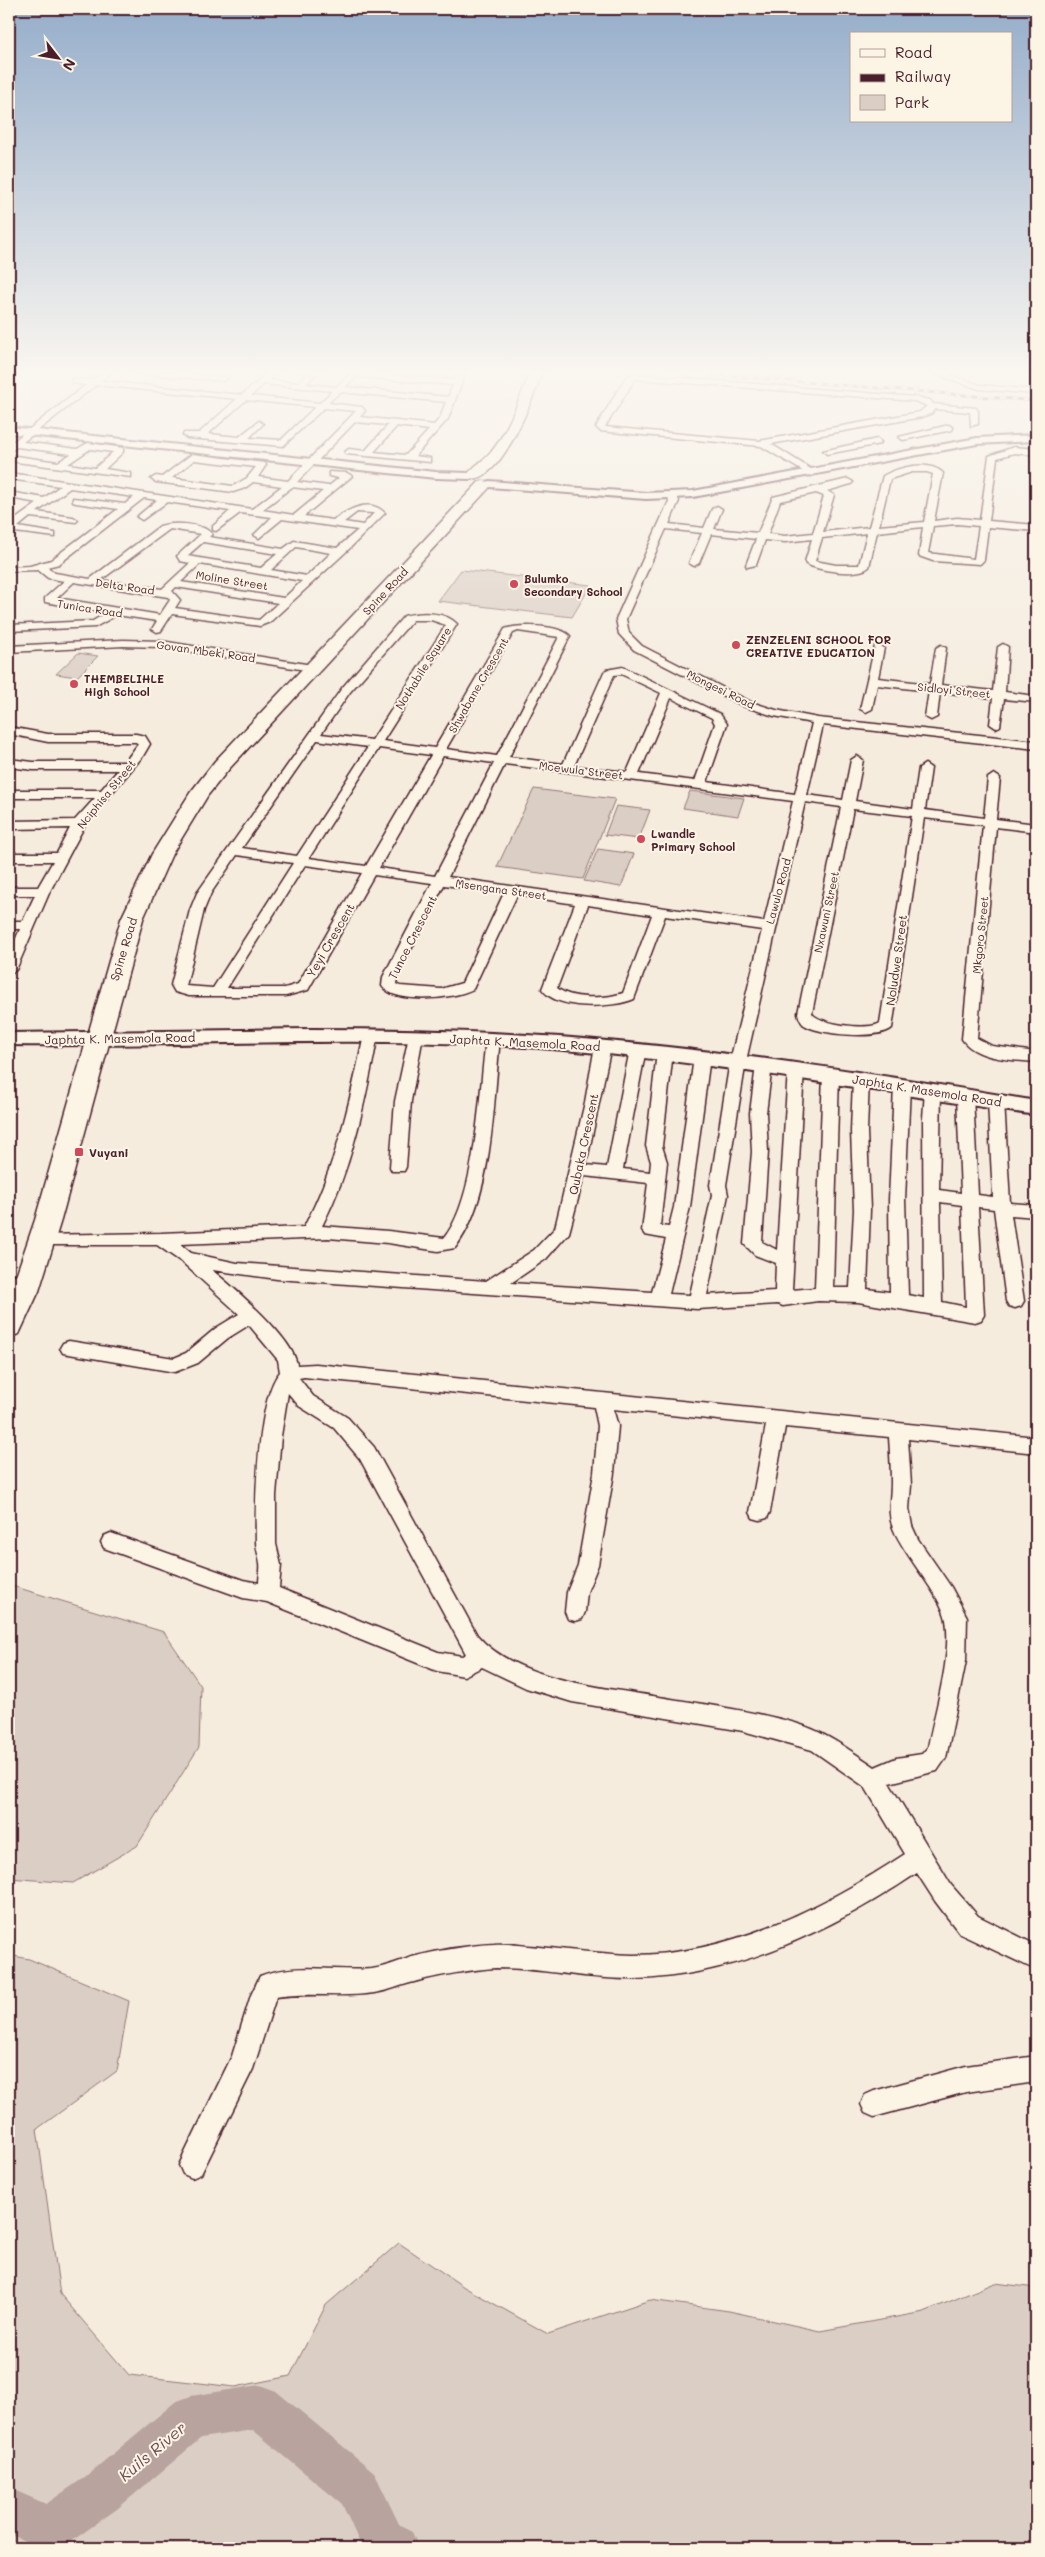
<svg xmlns="http://www.w3.org/2000/svg" width="1045" height="2557" font-family="Mali,sans-serif">
  <style>
    .green { fill: #dbcec4; stroke: #927678 }
    .lines { fill: none; stroke-linecap: round; stroke-linejoin: round }
    .river { fill: #b8a39e; fill-rule: evenodd }
    .minor-casing { stroke: #4a1f2b; stroke-width: 3 }
    .tertiary-casing { stroke: #4a1f2b; stroke-width: 4 }
    .secondary-casing { stroke: #4a1f2b; stroke-width: 4 }
    .primary-casing { stroke: #4a1f2b; stroke-width: 3 }
    .minor { fill: #fcf5e5; fill-rule: evenodd }
    .tertiary { fill: #fcf5e5; fill-rule: evenodd }
    .secondary { fill: #fcf5e5; fill-rule: evenodd }
    .primary { fill: #fcf5e5; fill-rule: evenodd }
    .rail-casing { stroke: #4a1f2b; stroke-width: 3 }
    .rail { stroke: #fcf5e5; stroke-width: 2; stroke-dasharray: 5.5; stroke-linecap: butt }
    .poi-dot { fill: #d1495b; stroke: #fcf5e5; stroke-width: 2 }
    .labels { text-anchor: middle; dominant-baseline: central; stroke-width: 4; stroke-linejoin: round; paint-order: stroke }
    .far-poi-label { font-size: 11px; font-weight: bold; fill: #4a1f2b; stroke: #fcf5e5; text-anchor: start }
    .far-street-label { font-size: 11px; fill: #4a1f2b; stroke: #fcf5e5 }
    .street-label { font-size: 12px; fill: #4a1f2b; stroke: #fcf5e5 }
    .poi-label { font-size: 12px; font-weight: bold; fill: #4a1f2b; stroke: #fcf5e5; text-anchor: start }
    .near-water-label { font-size: 16px; font-style: italic; fill: #704d53; stroke: #fcf5e5 }
  </style>
  <rect width="100%" height="100%" fill="#f5ecde"/>
  <filter id="ink" filterUnits="userSpaceOnUse"><feTurbulence type="fractalNoise" baseFrequency=".02" numOctaves="2"/><feDisplacementMap in="SourceGraphic" scale="10" xChannelSelector="R" yChannelSelector="G"/><feConvolveMatrix kernelMatrix="1 2 1 2 8 2 1 2 1" color-interpolation-filters="sRGB"/></filter>
  <g filter="url(#ink)">
    <g class="green">
      <polygon points="461,570 591,585 572,617 438,601"/>
      <polygon points="78,653 98,656 77,677 56,674"/>
      <polygon points="534,789 615,799 583,879 497,867"/>
      <polygon points="690,791 744,798 738,816 683,808"/>
      <polygon points="616,806 650,810 639,839 605,835"/>
      <polygon points="598,849 634,854 621,887 584,881"/>
      <polygon points="9,1585 164,1632 201,1686 199,1747 137,1846 73,1883 9,1878"/>
      <polygon points="9,1955 29,1959 129,2001 117,2071 37,2129 60,2294 129,2375 235,2387 290,2376 326,2305 399,2243 464,2287 548,2334 650,2300 729,2311 820,2331 924,2312 995,2283 1036,2288 1036,2548 9,2548"/>
    </g>
    <g class="lines">
      <path class="river" d="M260,2385l16,6 98,81 26,54 12,6 7,16h-57l-20,-44 -89,-74 -52,8 -84,71 -51,36c-20,9 -38,-3 -57,-11v-46l37,16 39,-27 90,-75 16,-6z"/>
      <g class="minor-casing">
        <g id="minor">
          <path d="M104,371h9l-12,10 141,14 28,-24h8l-9,9 29,3 13,-12h8l-13,13 30,3 17,-16 101,9 4,-9h8l-18,48 -33,37 15,2v4l-84,-8 -1,-2 4,-3 16,2 23,-26 -33,-3 -58,60 32,4 10,-8 -10,-2v-4l18,1 5,3 -48,40 29,4c15,-10 36,-23 52,-7l-36,36 -79,73 -10,4 -88,-12 -11,17 -4,1 -5,-3 5,-8 -40,-6 -22,12 -86,4v-6l84,-4 13,-8 -61,-11v-4l19,-17 -16,-3 -10,-8 -29,1v-4l21,-1 21,-6 67,-51 -42,-6 -3,-1v-4l52,6 9,-7 -64,-9 -33,24 36,5 5,3 -2,2 -46,-5 -12,10 37,6v4l-40,-5 -6,-2v-6l29,-21 -29,-5v-6l35,6 16,-12 -51,-7v-6l243,36 30,-23 -29,-4 -8,6 -12,4 -77,-10 -5,-3 5,-3 6,1 30,-23 73,9 1,2 -8,12 30,4 68,-70 -32,-3 -41,38 -96,-8 -4,-3 1,-2h15l38,-34 -141,-14 -73,57 54,7 11,-6 35,5v4l-18,17 26,4v4l-122,-16v-6l49,7 13,-8 -54,-7 -8,5v-12l5,1 72,-56 -14,-2v-4l20,1zM356,377l97,8 -5,12 -103,-10zM264,384l68,7 -12,12 -69,-7zM340,392l106,10 -6,16 -6,7 -74,-8 5,-6 -3,-4 -34,-4zM246,400l69,7 -34,33 -32,-2 14,-14 -4,-3 -20,16 -31,-3zM397,426l32,4 -23,25 -32,-3zM90,449l23,3 -18,16 -27,-4zM194,460l62,7 -9,11 -14,8 -61,-8zM292,487l31,4 -29,24 -32,-5zM144,498l13,2 -18,15 -2,2 5,3 25,-18 63,9 -17,15v4l3,1 24,-18 32,4 -18,18 5,3 23,-19 76,11 -21,18 -43,-7 -11,8 -74,-12 3,-3c-9,-11 -39,-12 -52,-8l-70,53 -35,-6 -8,-6 12,-3zM357,512l16,1h1l-11,12 -19,-3zM170,529l31,5 -24,22 3,5 10,2 -28,26 -61,-9zM203,542l74,12 -16,14 -74,-12zM296,547l35,6 -24,23 -36,-6zM200,564l102,17 -18,17 -103,-16zM74,582l94,15 2,3 -10,15 -103,-17zM176,587l102,16 -19,17 -84,-12 5,-8 -8,-9z"/>
          <polygon points="128,371 157,371 223,377 227,379 223,381 132,373"/>
          <polygon points="927,371 938,371 980,385 1036,390 1036,394 979,389"/>
          <path d="M634,374l281,23 15,3 3,4 43,4 2,3v13l-7,2 -1,-14 -36,-3 -2,4 -10,4 -151,27 43,27 2,2 -5,3 -50,-30 -161,-15 -4,-4 30,-50zM635,379l280,22 12,5 -7,6 -161,29 -154,-14z"/>
          <polygon points="949,425 953,428 952,430 903,440 899,437"/>
          <polygon points="877,439 881,442 880,444 827,454 823,451"/>
          <path d="M1014,447l22,2v6l-22,-2 -17,5 -8,63 47,4v6l-48,-4 -4,33 -4,4 -47,-3 -14,-5 4,-29 -46,5 -8,35c-11,10 -50,4 -63,-3l-1,-2 7,-23 -27,3 -20,-2 -9,25 -9,2 -1,-2 10,-26 -45,-5 -12,29 -5,3 -5,-3 13,-30 -36,-4 -40,90 3,14 13,13 109,56 25,8 42,8 218,23v8l-213,-24 -16,70 36,5 8,-40 6,-4 6,4 -8,41 58,8 6,-41 6,-4 6,4 -6,42 59,8 4,-40 6,-4 6,4 -4,41 40,5v8l-40,-5 -19,211 15,8 44,6v10c-23,-2 -60,-2 -74,-23l21,-214 -59,-7 -32,210c-14,12 -75,7 -89,-4 -3,-3 -4,-7 -5,-11l43,-206 -36,-5 -59,259 -20,124 2,10 -21,100 68,-4 1,-28 -21,-8 -11,-11 8,-92 -2,-39 6,-48 8,-5 8,5 -6,48 2,39 -6,90 15,8 11,-181 8,-5 8,5 -12,221 23,-2 8,-214 8,-5 8,5 -6,214h17l4,-78 -3,-79 2,-52 8,-5 8,5 -2,52 3,79 -3,79 23,3 -1,-92 5,-114 8,-5 8,5 -5,114 3,95 16,3 -1,-180 2,-27 8,-5 8,5 -2,99 22,3 -4,-97 8,-5 8,5 5,99 15,2 -5,-96 8,-5 8,5 6,102 26,2v12l-25,-2 13,86 -3,5 -6,2 -6,-2 -3,-5 -12,-92 -16,-2 6,108 -3,5 -6,2 -117,-20 -40,-1 -35,5 -5,-2 -81,5 -420,-30 -65,-9c21,17 82,69 85,95l19,-1 720,73v16l-128,-14 3,46 -2,24 3,17 6,13 33,48 16,30 -1,44 -20,97 -9,13 -48,12 62,102 27,31 58,29v25l-76,-36 -25,-33 -18,-28c-82,55 -181,104 -282,106 -46,1 -93,-11 -139,-11 -22,1 -60,8 -82,14 -13,3 -26,9 -40,11 -32,5 -66,-1 -98,4l-23,72 -52,105 -9,4 -9,-4 -4,-9 53,-109 19,-61 9,-19c35,-14 76,-4 112,-7 14,-2 28,-8 40,-12 24,-6 58,-12 82,-13 11,-1 23,1 34,2 35,3 71,8 105,9 98,0 193,-49 272,-101l-40,-67 -53,-37 -69,-19 -171,-29 -46,-14 -44,-21 -18,9 -27,-5 -170,-69 -24,-4 -139,-50 -3,-6 3,-6 7,-3 132,47 16,3c0,-7 2,-14 1,-20 -1,-7 -4,-14 -4,-22 -1,-36 1,-144 24,-169l-2,-12 -29,-35 -21,13 -30,25 -23,9 -112,-19 -3,-5 3,-5 6,-2 105,17 12,-5 30,-25 23,-14 -56,-51 -26,-18h-115l-6,-2 -3,-4 3,-4 125,-2 143,-6c32,-60 46,-126 60,-192l7,-5 7,5c-13,66 -25,131 -56,191l66,5 56,7c33,-41 35,-146 42,-199l7,-5 7,5c-7,62 -6,159 -45,209l-17,3 -50,-8 -60,-5 -148,6 11,9 46,10 249,18 48,-31 21,-22 30,-126 10,-56 8,-5 8,5 -25,119 21,2 23,-118 8,-5 8,5 -23,120 27,3 1,-10 -5,-16 11,-94 8,-5 8,5 -11,94 5,16 -7,64 9,1 5,-20 20,-150 8,-5 8,5 -20,150 -21,87 21,1 22,-100 -2,-10 20,-124 32,-131 -97,-14 -31,83c-22,9 -77,12 -92,-10l33,-85 -58,-9 -44,94c-18,10 -78,16 -91,-3l1,-9 49,-94 -58,-8 -66,115 -22,6h-97l-14,-4 -4,-7 19,-75 7,-17 145,-205 62,-72c16,-4 41,-5 53,8l-74,117 52,7 70,-119c14,-5 55,-4 65,7l-61,121 54,7 41,-92 2,-2 17,-3 97,47 7,10 -20,58 88,12 17,-71 -38,-7 -31,-10 -109,-56 -15,-16 -3,-15 53,-118 -1,-5 8,-2 3,7 -10,23 35,4 8,-19 5,-3 5,3 -8,20 44,4 15,-36 75,-18 5,3 -2,2 -24,7 7,4 -11,37 46,-5 14,-51c15,-9 45,-17 60,-3l-9,48 23,-3 23,2 9,-64zM912,472h15l6,2 -9,48 -45,4 11,-47zM816,493l8,3 -11,37 -28,3 -17,-2 12,-33zM957,524l22,2 -5,33 -46,-6 5,-27zM867,533l-8,32h-23l-21,-4 7,-23zM413,620h18l15,5 -74,115 -51,-6 29,-42zM518,631l41,6 -62,119 -51,-7 67,-116zM621,674l40,19 -34,79 -53,-6 40,-91zM671,698l41,20 3,6 -20,57 -56,-7zM317,740l51,7 -71,109 -55,-8zM379,748l52,7 -65,111 -57,-8zM443,756l51,7 -59,113 -56,-8zM505,764l288,37 -29,121 -316,-45zM853,809l59,7 -32,207c-10,8 -63,1 -68,-10zM237,855l56,8 -80,125 -27,-2 18,-76 7,-17zM305,865l57,8 -64,111 -13,4h-58zM444,885l60,8 -42,90 -21,6 -41,-3 -4,-2 1,-7zM588,905l64,10 -29,78c-17,6 -52,7 -66,-5zM584,1176l64,7 -6,48 3,4 21,4 -14,53 -141,-9 35,-24 23,-26zM940,1202l22,3 4,102 -24,-5zM304,1377l290,30 4,19 -4,47 -16,92 -11,27 -2,20 3,7 7,2 7,-2 3,-7 2,-20 11,-27 16,-92 4,-47 -5,-17 153,16 -16,87 3,6 7,2 7,-2 3,-6 15,-85 104,10c1,16 2,31 2,46 0,15 -4,30 2,45 11,28 49,68 53,92 6,37 -11,90 -18,127l-6,7 -26,4 -21,9c-26,-17 -49,-35 -80,-44 -46,-13 -94,-19 -142,-27 -54,-9 -139,-17 -176,-61l-103,-188 -26,-29 -35,-22 -14,-18zM288,1393l11,13 35,22 26,31 106,195 -4,2 -24,-4 -159,-64 2,-23 -5,-21v-49l5,-59z"/>
          <polygon points="123,640 161,641 312,665 318,668 312,671 161,647 123,646 9,652 9,646"/>
          <polygon points="1003,644 1008,647 1005,692 1036,696 1036,702 1004,699 1000,726 996,728 990,724 993,698 940,692 937,717 931,720 925,717 929,691 877,685 872,709 866,712 860,709 875,646 879,645 884,648 878,678 930,684 936,648 941,645 946,648 941,685 993,691 998,647"/>
          <polygon points="9,727 48,734 136,734 145,736 150,744 143,756 85,825 50,891 16,970 9,974 9,954 20,929 9,929 9,921 23,921 35,895 9,895 9,887 38,887 53,861 9,861 9,853 57,853 70,828 9,829 9,821 75,820 95,798 9,798 9,790 101,790 118,770 33,770 9,767 9,759 33,762 125,762 138,744 136,742 48,742 9,734"/>
          <polygon points="416,1031 423,1036 411,1101 406,1167 404,1171 392,1171 390,1167 395,1101 409,1036"/>
          <polygon points="30,1272 36,1273 39,1278 36,1283 9,1288 9,1276"/>
          <polygon points="1036,2056 1036,2082 966,2092 874,2117 865,2113 861,2104 865,2095 874,2091 966,2066"/>
        </g>
      </g>
      <g class="tertiary-casing">
        <g id="tertiary">
          <polygon points="9,427 436,472 470,473 476,476 470,479 436,478 9,433"/>
          <polygon points="1036,435 1036,441 977,444 693,497 646,499 489,487 483,484 489,481 646,493 693,491 977,438"/>
        </g>
      </g>
      <g class="secondary-casing">
        <path id="secondary" d="M310,1029c83,0 167,2 250,8 160,12 318,37 476,64v14c-183,-27 -359,-60 -545,-70 -161,-8 -321,2 -482,0v-12z"/>
      </g>
      <g class="primary-casing">
        <g id="primary">
          <path d="M531,371h12c-9,23 -42,115 -74,107l-2,-3c6,-9 18,-15 25,-24 18,-23 27,-53 39,-80z"/>
          <polygon points="484,481 489,482 491,485 489,488 229,769 208,795 172,854 143,919 61,1220 39,1291 19,1334 9,1337 9,1296 35,1220 121,919 152,854 190,793 215,761 479,482"/>
        </g>
      </g>
      <use href="#minor" class="minor"/>
      <use href="#tertiary" class="tertiary"/>
      <use href="#secondary" class="secondary"/>
      <use href="#primary" class="primary"/>
      <g class="rail-casing">
        <polyline id="rail" points="671,371 1036,401"/>
      </g>
      <use href="#rail" class="rail"/>
    </g>
  </g>
  <linearGradient id="sky" x2="0" y2="1"><stop stop-color="#95adca"/><stop offset="0.51" stop-color="#faf6f0"/><stop offset="1" stop-color="#faf6f0" stop-opacity="0"/></linearGradient>
  <rect width="1045" height="729" fill="url(#sky)"/>
  <g class="poi-dot">
    <circle cx="514" cy="584" r="5"/>
    <circle cx="736" cy="645" r="5"/>
    <circle cx="74" cy="684" r="5"/>
    <circle cx="641" cy="839" r="5"/>
    <rect x="74" y="1147" width="10" height="10" rx="2.5"/>
  </g>
  <g class="labels">
    <g class="far-poi-label">
      <text x="524" y="578">Bulumko<tspan x="524" dy="13">Secondary School</tspan></text>
      <text x="746" y="639">ZENZELENI SCHOOL FOR<tspan x="746" dy="13">CREATIVE EDUCATION</tspan></text>
      <text x="84" y="678">THEMBELIHLE<tspan x="84" dy="13">High School</tspan></text>
      <text x="651" y="833">Lwandle<tspan x="651" dy="13">Primary School</tspan></text>
    </g>
    <g class="far-street-label">
      <text transform="translate(232 580) rotate(9)">Moline Street</text>
      <text transform="translate(125 586) rotate(8)">Delta Road</text>
      <text transform="translate(385 591) rotate(-47)">Spine Road</text>
      <text transform="translate(90 608) rotate(9)">Tunica Road</text>
      <text transform="translate(206 651) rotate(8)">Govan Mbeki Road</text>
      <text transform="translate(423 668) rotate(-58)">Nothabile Square</text>
      <text transform="translate(478 685) rotate(-60)">Shwabane Crescent</text>
      <text transform="translate(721 689) rotate(26)">Mongesi Road</text>
      <text transform="translate(954 690) rotate(6)">Sidloyi Street</text>
      <text transform="translate(581 770) rotate(7)">Mcewula Street</text>
      <text transform="translate(106 794) rotate(-51)">Nciphisa Street</text>
      <text transform="translate(501 889) rotate(8)">Msengana Street</text>
      <text transform="translate(778 891) rotate(-75)">Lawulo Road</text>
      <text transform="translate(826 912) rotate(-78)">Nxawuni Street</text>
      <text transform="translate(980 935) rotate(-84)">Mkgoro Street</text>
    </g>
    <g class="street-label">
      <text transform="translate(412 937) rotate(-63)">Tunce Crescent</text>
      <text transform="translate(330 940) rotate(-60)">Yeyi Crescent</text>
      <text transform="translate(123 949) rotate(-73)">Spine Road</text>
      <text transform="translate(896 960) rotate(-82)">Noludwe Street</text>
      <text transform="translate(120 1038) rotate(-1)">Japhta K. Masemola Road</text>
      <text transform="translate(525 1042) rotate(3)">Japhta K. Masemola Road</text>
      <text transform="translate(927 1090) rotate(9)">Japhta K. Masemola Road</text>
      <text transform="translate(583 1144) rotate(-78)">Qubaka Crescent</text>
    </g>
    <g class="poi-label">
      <text x="89" y="1152">Vuyani</text>
    </g>
    <g class="near-water-label">
      <text transform="translate(152 2451) rotate(-40)">Kuils River</text>
    </g>
  </g>
  <rect width="1045" height="2557" fill="none" stroke="#fcf5e5" stroke-width="30"/>
  <rect x="15" y="15" width="1015" height="2527" fill="none" stroke="#4a1f2b" stroke-width="2" filter="url(#ink)"/>
  <rect x="850" y="32" width="162" height="90" fill="#fcf5e5" stroke="#b59f9b"/>
  <rect x="860" y="49" width="25" height="8" fill="#fcf5e5" stroke="#b59f9b"/>
  <text x="895" y="58" font-size="15" fill="#4a1f2b">Road</text>
  <rect x="860" y="74" width="25" height="8" fill="#4a1f2b" stroke="#b59f9b"/>
  <text x="895" y="82" font-size="15" fill="#4a1f2b">Railway</text>
  <rect x="860" y="95" width="25" height="15" fill="#dbcec4" stroke="#b59f9b"/>
  <text x="895" y="108" font-size="15" fill="#4a1f2b">Park</text>
  <g transform="translate(58 58) rotate(121)" stroke="#fcf5e5" stroke-width="4" paint-order="stroke">
  <path d="M0-4L9 19L0 12L-9 19Z" fill="#4a1f2b"/>
  <text y="-8" font-size="14" font-weight="bold" text-anchor="middle" fill="#4a1f2b">N</text>
  </g>
</svg>
